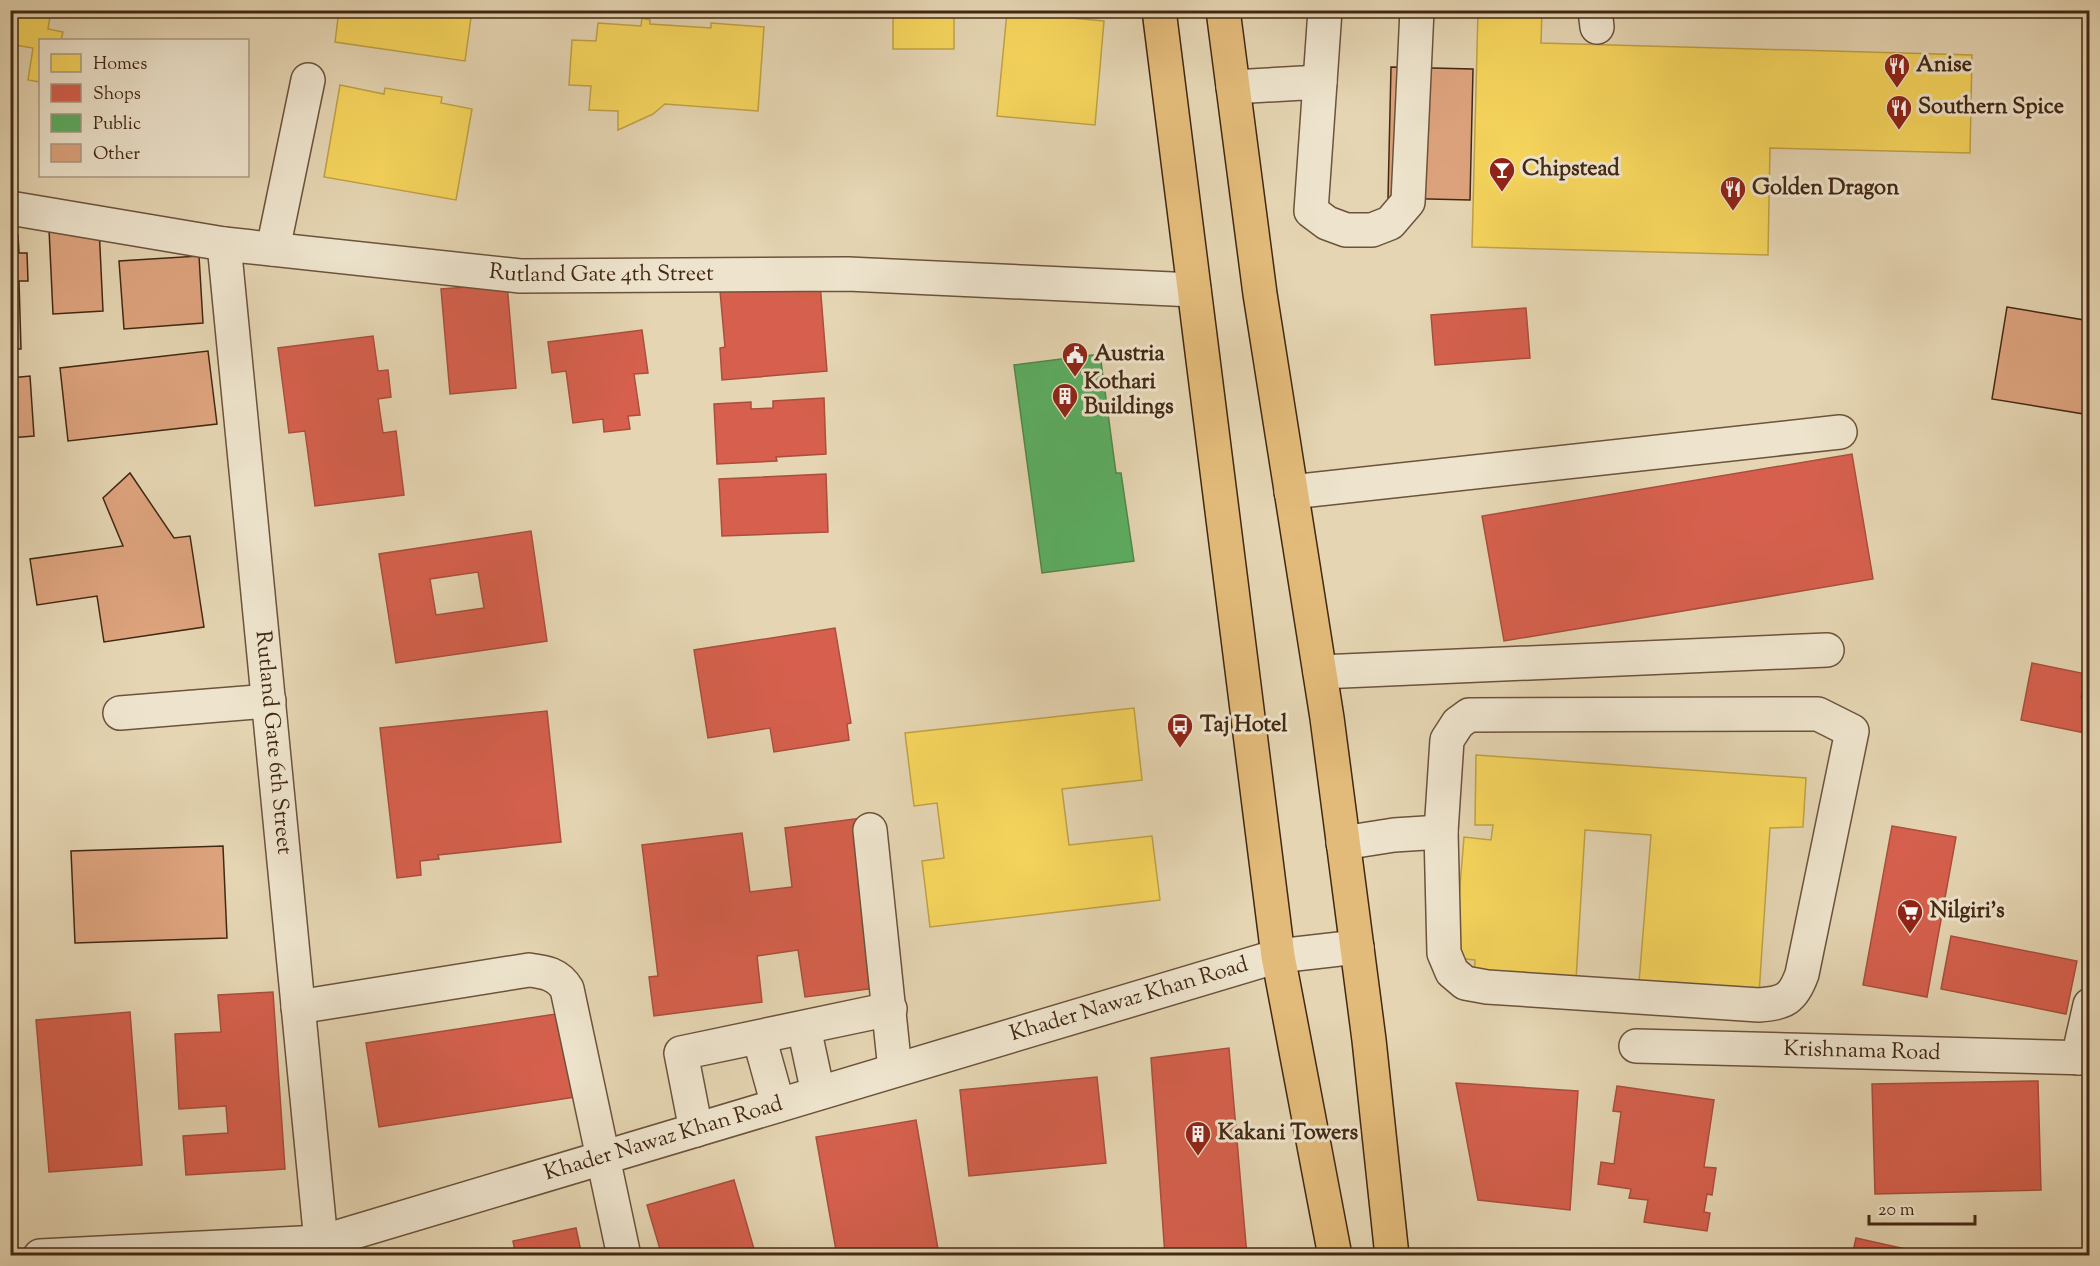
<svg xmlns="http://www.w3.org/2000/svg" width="2100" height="1266" font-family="'Sorts Mill Goudy',serif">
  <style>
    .homes { fill: #f6d55c; stroke: #c0a146; stroke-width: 1.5 }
    .shops { fill: #d6604d; stroke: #aa4f3c; stroke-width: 1.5; fill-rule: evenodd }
    .public { fill: #5aae61; stroke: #53864a; stroke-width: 1.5 }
    .building { fill: #dda37d; stroke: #432813; stroke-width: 1.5 }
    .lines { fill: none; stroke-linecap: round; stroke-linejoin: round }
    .minor-casing { stroke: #6c533b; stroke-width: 36 }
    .major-casing { stroke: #432813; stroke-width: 36 }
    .minor { stroke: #eee4cd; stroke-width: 33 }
    .major { stroke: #e2ba79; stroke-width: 33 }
    .labels { text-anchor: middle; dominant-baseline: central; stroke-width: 6; stroke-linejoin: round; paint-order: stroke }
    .poi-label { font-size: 22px; font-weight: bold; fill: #432813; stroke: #eee4cd; text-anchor: start }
    .street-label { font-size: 22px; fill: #432813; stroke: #eee4cd }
  </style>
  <rect width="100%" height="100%" fill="#e5d5b2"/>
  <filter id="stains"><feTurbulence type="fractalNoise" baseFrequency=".00333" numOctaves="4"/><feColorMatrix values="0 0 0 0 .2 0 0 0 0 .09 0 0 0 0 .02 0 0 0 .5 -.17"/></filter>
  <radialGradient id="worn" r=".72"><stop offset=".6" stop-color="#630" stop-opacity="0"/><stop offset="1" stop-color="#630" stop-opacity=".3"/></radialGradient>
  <g class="homes">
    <polygon points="10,10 51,10 48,29 63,32 61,40 40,40 40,82 28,80 33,48 10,44"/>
    <polygon points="339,10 472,10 465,61 335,42"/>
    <rect x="893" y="10" width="61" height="39"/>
    <polygon points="1478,10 1542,10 1541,43 1972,55 1970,153 1770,148 1768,255 1472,247"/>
    <polygon points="1007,12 1104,21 1095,125 997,116"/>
    <polygon points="642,18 650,20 650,24 711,28 711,23 764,27 758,111 665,104 653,114 618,130 618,111 589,110 591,86 569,85 572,40 596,41 598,23 641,26"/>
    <polygon points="340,85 384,94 385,88 442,97 441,103 472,109 456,200 324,177"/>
    <polygon points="1134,708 1142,780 1062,789 1069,845 1152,836 1160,900 930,927 922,861 944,858 937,803 914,806 905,733"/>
    <polygon points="1476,755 1806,778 1803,827 1770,828 1759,994 1639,983 1651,835 1585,830 1576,980 1474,975 1475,960 1454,958 1464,837 1491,840 1493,825 1475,825"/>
  </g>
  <g class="shops">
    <polygon points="820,283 827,371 722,380 720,348 725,347 720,291"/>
    <polygon points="507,284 516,388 450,394 441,289"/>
    <polygon points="1526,308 1530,358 1435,365 1431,315"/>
    <polygon points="642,330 648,373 634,374 640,415 628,416 630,429 604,432 603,419 573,423 566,371 552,373 548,342"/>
    <polygon points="373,336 378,371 388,370 391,397 378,399 383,433 396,431 404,495 315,506 305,431 289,433 278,348"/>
    <polygon points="824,398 826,454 776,457 777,461 717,464 714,404 751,402 751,409 773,408 773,401"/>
    <polygon points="1852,454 1873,579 1504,641 1482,516"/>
    <polygon points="826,474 828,532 722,536 719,479"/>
    <path d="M531,531l16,110 -151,22 -17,-109zM478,572l6,36 -48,7 -6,-36z"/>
    <polygon points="835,628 851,723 847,724 849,740 774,752 770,728 708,738 694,650"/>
    <polygon points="2032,663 2086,674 2081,698 2090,700 2090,734 2021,720"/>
    <polygon points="547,711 561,842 438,855 439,859 420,861 421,875 397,878 380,728"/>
    <polygon points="862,818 884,987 805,997 798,950 757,956 762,1002 654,1016 649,977 658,976 642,845 742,833 750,892 792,887 785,828"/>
    <polygon points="1892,826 1956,837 1927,997 1863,985"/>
    <polygon points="1951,936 2077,961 2066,1014 1941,989"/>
    <polygon points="273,992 285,1169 186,1175 183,1136 228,1133 226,1106 179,1109 175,1034 221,1032 218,995"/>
    <polygon points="130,1012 142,1165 49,1172 36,1020"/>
    <polygon points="562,1013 575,1097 379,1127 366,1043"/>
    <polygon points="1229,1048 1247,1256 1165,1256 1151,1058"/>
    <polygon points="1097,1077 1106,1163 969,1176 960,1090"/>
    <polygon points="10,1078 16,1170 10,1170"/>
    <polygon points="2038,1081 2041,1190 1875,1194 1872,1084"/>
    <polygon points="1456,1083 1578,1091 1570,1210 1478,1200"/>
    <polygon points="1617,1086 1714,1100 1704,1167 1716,1168 1712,1195 1707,1194 1704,1212 1710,1213 1707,1231 1644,1222 1648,1200 1629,1198 1631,1189 1598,1184 1601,1162 1614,1164 1621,1112 1613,1111"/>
    <polygon points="916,1120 939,1255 837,1256 816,1137"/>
    <polygon points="734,1180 756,1256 662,1256 647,1205"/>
    <polygon points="576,1228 582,1256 516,1256 513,1241"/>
    <polygon points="1856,1238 1937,1256 1852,1256"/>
  </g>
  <polygon class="public" points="1100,354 1116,473 1121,473 1134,561 1042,573 1014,365"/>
  <g class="building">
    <polygon points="1391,67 1473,69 1470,200 1388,198"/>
    <polygon points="99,227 103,311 53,314 49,229"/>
    <polygon points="10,235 18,235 19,253 27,253 28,281 19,281 21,349 10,349"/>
    <polygon points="199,256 203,323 124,329 119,261"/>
    <polygon points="2007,307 2090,321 2090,415 1992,399"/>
    <polygon points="208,351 217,424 68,441 60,368"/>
    <polygon points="30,376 34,436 10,438 10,378"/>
    <polygon points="130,473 174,538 190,536 204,627 104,642 97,596 37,605 30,559 123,546 103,498"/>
    <polygon points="223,846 227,938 75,943 71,851"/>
    <polygon points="10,942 15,982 10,983"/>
  </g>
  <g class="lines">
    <g class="minor-casing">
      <g id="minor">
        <polyline points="1595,10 1597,27"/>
        <polyline points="1320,82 1325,10"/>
        <polyline points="1233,87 1320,82 1311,211 1327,223 1346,230 1372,230 1390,223 1408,202 1417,10"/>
        <path id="s1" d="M10,208l214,36 296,32 328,-2 346,16"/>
        <path id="s2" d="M224,244l97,998 4,14"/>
        <polyline points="273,249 308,80"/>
        <polyline points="1291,492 1840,432"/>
        <polyline points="1320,672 1827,650"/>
        <polyline points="120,713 269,701"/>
        <path d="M1818,714l34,17 -50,243c-9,25 -17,29 -43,31l-272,-18 -22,-4 -13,-11 -8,-19 -3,-121 6,-92 11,-17 11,-8z"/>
        <polyline points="870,830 895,1070"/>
        <polyline points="1343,843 1394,835 1441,832"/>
        <path d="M298,1007l231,-37c16,2 29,4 38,19l57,267"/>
        <polyline points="804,1028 818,1093"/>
        <polyline points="759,1037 778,1105"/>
        <path id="s3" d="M1636,1046l454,12"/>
        <polyline points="2078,1058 2090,1005"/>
        <polyline points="696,1130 681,1053 890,1009"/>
        <path id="s4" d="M40,1256l281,-14 957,-286 79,-9"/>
      </g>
    </g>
    <g class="major-casing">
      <g id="major">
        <polyline points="1159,10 1278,956 1335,1256"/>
        <polyline points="1223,10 1260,294 1327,718 1369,1040 1392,1256"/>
      </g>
    </g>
    <use href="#minor" class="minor"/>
    <use href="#major" class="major"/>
  </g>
  <defs>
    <g id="restaurant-pin" transform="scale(1.35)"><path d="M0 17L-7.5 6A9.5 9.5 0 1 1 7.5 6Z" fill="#8f2418" stroke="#eee4cd"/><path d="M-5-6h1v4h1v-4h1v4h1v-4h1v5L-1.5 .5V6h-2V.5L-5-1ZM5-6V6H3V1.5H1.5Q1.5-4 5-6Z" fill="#fff"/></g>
    <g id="bar-pin" transform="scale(1.35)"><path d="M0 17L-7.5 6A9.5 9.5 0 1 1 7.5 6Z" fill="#8f2418" stroke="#eee4cd"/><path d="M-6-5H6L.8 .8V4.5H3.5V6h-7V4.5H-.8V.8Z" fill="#fff"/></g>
    <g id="civic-pin" transform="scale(1.35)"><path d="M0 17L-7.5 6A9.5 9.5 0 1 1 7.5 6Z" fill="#8f2418" stroke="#eee4cd"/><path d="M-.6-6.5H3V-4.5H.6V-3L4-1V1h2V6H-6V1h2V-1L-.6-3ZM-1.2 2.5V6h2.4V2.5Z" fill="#fff"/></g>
    <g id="building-pin" transform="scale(1.35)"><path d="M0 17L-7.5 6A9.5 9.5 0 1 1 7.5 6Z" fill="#8f2418" stroke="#eee4cd"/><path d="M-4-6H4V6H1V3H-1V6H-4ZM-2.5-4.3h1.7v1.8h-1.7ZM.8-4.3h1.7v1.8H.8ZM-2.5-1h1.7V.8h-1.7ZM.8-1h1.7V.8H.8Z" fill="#fff"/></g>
    <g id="bus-pin" transform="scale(1.35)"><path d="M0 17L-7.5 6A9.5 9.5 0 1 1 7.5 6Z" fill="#8f2418" stroke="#eee4cd"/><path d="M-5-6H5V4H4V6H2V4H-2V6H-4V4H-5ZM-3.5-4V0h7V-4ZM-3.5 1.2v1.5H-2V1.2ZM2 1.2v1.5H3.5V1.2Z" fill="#fff"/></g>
    <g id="supermarket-pin" transform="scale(1.35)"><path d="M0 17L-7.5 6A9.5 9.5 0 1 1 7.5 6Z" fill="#8f2418" stroke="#eee4cd"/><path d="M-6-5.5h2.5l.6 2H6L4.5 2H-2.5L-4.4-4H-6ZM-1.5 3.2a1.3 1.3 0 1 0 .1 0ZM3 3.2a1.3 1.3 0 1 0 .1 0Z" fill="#fff"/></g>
  </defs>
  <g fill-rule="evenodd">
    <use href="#restaurant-pin" x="1897" y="66"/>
    <use href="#restaurant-pin" x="1899" y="108"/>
    <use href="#bar-pin" x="1502" y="170"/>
    <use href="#restaurant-pin" x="1733" y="189"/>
    <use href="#civic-pin" x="1075" y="355"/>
    <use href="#building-pin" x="1065" y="396"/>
    <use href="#bus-pin" x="1180" y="726"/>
    <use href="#supermarket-pin" x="1910" y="912"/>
    <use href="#building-pin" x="1198" y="1134"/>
  </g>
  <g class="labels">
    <g class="poi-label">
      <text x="1916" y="66">Anise</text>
      <text x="1918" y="108">Southern Spice</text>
      <text x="1522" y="170">Chipstead</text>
      <text x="1752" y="189">Golden Dragon</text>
      <text x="1094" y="355">Austria</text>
      <text x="1084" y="383">Kothari<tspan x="1084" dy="25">Buildings</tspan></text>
      <text x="1200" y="726">Taj Hotel</text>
      <text x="1930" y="912">Nilgiri's</text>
      <text x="1218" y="1134">Kakani Towers</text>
    </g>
    <g class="street-label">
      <text stroke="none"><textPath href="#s1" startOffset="596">Rutland Gate 4th Street</textPath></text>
      <text stroke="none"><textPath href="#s2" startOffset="501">Rutland Gate 6th Street</textPath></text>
      <text stroke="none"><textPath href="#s4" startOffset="1125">Khader Nawaz Khan Road</textPath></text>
      <text stroke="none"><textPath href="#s3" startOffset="226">Krishnama Road</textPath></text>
      <text stroke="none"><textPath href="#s4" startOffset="639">Khader Nawaz Khan Road</textPath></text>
    </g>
  </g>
  <rect width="2100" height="1266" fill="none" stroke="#e5d5b2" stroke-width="36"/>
  <rect x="12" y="12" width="2076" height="1242" fill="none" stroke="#432813" stroke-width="3"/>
  <rect x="18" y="18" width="2064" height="1230" fill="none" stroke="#432813" stroke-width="1.5"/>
  <rect x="39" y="39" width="210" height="138" fill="#eee4cd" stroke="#aa9983" stroke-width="1.5"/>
  <rect x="51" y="54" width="30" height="18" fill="#f6d55c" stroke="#aa9983" stroke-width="1.5"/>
  <text x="93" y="69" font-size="18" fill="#432813">Homes</text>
  <rect x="51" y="84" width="30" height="18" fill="#d6604d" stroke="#aa9983" stroke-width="1.5"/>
  <text x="93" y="99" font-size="18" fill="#432813">Shops</text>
  <rect x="51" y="114" width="30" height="18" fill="#5aae61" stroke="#aa9983" stroke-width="1.5"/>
  <text x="93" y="129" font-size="18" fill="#432813">Public</text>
  <rect x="51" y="144" width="30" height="18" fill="#dda37d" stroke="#aa9983" stroke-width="1.5"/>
  <text x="93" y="159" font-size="18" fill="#432813">Other</text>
  <path d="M1869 1215v9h106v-9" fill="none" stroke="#432813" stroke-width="3"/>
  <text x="1878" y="1215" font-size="18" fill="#432813" stroke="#eee4cd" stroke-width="4.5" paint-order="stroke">20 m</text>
  <rect width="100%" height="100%" filter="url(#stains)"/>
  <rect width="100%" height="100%" fill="url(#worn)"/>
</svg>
